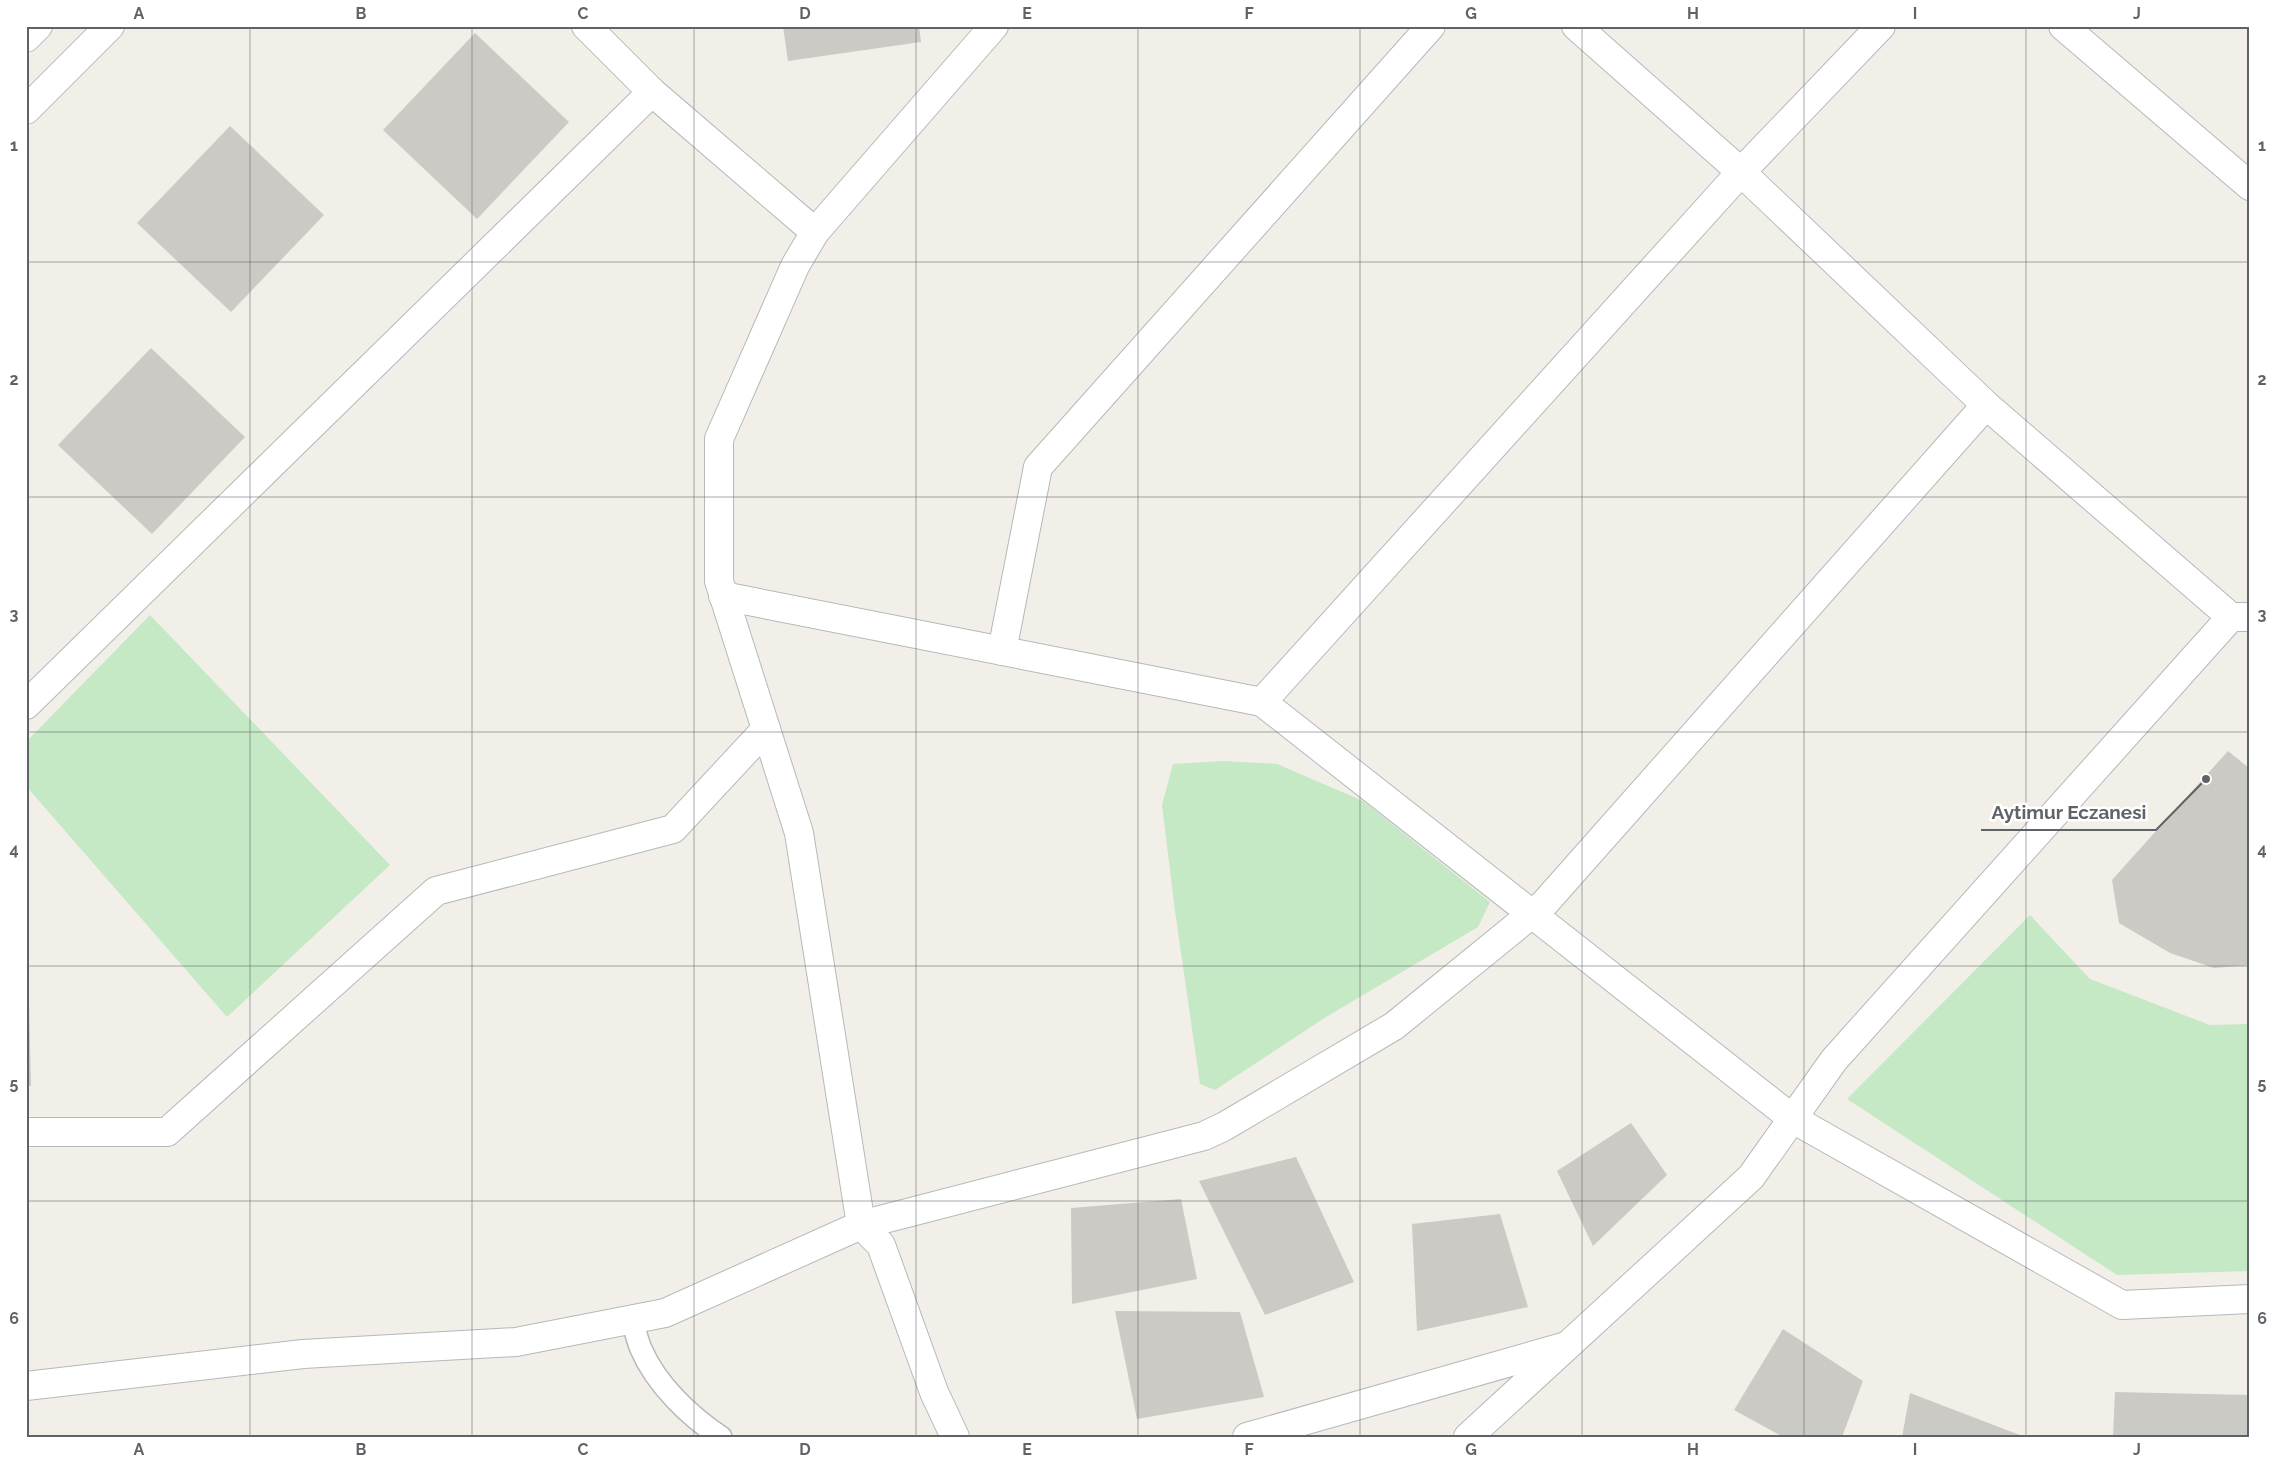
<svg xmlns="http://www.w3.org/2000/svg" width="2276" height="1463" font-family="Raleway,sans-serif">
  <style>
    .green { fill: #c5e8c5 }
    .building { fill: #cccac5 }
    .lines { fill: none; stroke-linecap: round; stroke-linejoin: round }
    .lane-casing { stroke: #b5b8bc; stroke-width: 24 }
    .street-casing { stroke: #b5b8bc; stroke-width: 30 }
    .secondary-casing { stroke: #b6babf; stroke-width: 30 }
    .lane { stroke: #fff; stroke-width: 21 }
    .street { stroke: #fff; stroke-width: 28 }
    .secondary { stroke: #fff; stroke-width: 28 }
    .grid { fill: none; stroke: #5f6368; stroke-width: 1; stroke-opacity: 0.55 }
    .leader { fill: none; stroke: #5f6368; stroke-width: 2 }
    .callout-dot { fill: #5f6368; stroke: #fff; stroke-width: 2 }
    .callout-label { font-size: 19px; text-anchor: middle; font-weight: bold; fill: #5f6368; stroke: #fff; stroke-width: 5; stroke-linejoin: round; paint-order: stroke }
    .neatline { fill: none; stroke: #5f6368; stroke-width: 2 }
    .grid-label { font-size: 16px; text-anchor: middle; font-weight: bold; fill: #5f6368 }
  </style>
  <rect width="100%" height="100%" fill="#f1efe8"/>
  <g class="green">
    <polygon points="150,615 390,865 227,1017 26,786 26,742"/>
    <polygon points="1223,761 1277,764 1363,801 1490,902 1478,927 1326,1017 1215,1090 1200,1084 1175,911 1162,805 1173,764"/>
    <polygon points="2030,915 2090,979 2210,1025 2250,1024 2250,1271 2117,1275 1847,1099"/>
  </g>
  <g class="building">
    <polygon points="783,26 919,26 921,42 788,61"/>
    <polygon points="475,33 569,122 477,219 383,130"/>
    <polygon points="230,126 324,215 231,312 137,223"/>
    <polygon points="151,348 245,437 152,534 58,445"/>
    <polygon points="2228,751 2250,769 2250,965 2214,968 2170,953 2119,923 2112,880"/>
    <polygon points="26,958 28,958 31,1086 26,1086"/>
    <polygon points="1631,1123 1667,1175 1593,1246 1557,1171"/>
    <polygon points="1296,1157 1354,1282 1265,1315 1199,1181"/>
    <polygon points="1181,1199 1197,1279 1072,1304 1071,1208"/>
    <polygon points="1500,1214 1528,1307 1417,1331 1412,1224"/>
    <polygon points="1115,1311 1240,1312 1264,1397 1137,1419"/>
    <polygon points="1783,1329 1863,1381 1842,1437 1783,1437 1734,1410"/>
    <polygon points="2115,1392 2249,1395 2250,1437 2113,1437"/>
    <polygon points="1910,1393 2025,1437 1902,1437"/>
  </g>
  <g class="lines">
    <g class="lane-casing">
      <path id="lane" d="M632,1319c3,10 5,21 9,30 15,35 48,67 80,88"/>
    </g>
    <g class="street-casing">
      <g id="street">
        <polyline points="586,26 652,92 815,232"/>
        <polyline points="1576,26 1741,172 1986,405 2231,617 2250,617"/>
        <polyline points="2063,26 2250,186"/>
        <polyline points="723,596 1262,702 1741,172 1881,26"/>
        <polyline points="1002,651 1038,467 1431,26"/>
        <polyline points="1262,702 1793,1119 2122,1305 2250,1299"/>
        <polyline points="26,705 652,92"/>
        <polyline points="26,1132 167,1132 436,891 673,829 766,729"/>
        <polyline points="861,1225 1204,1136 1225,1126 1394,1026 1544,904 1986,405"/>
        <polyline points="861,1225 881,1245 934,1392 955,1437"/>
        <polyline points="26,1386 303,1354 516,1342 665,1313 861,1225 799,833 719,581 719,439 795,266 815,232 994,26"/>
        <polyline points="1247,1437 1563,1347"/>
        <polyline points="1468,1437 1751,1177 1834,1060 2231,617"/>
      </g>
    </g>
    <g class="secondary-casing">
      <g id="secondary">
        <polyline points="26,38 38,26"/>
        <polyline points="26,110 110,26"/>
      </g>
    </g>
    <use href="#lane" class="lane"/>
    <use href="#street" class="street"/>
    <use href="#secondary" class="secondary"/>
  </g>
  <path class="grid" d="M250,26v1411M472,26v1411M694,26v1411M916,26v1411M1138,26v1411M1360,26v1411M1582,26v1411M1804,26v1411M2026,26v1411M26,262h2224M26,497h2224M26,732h2224M26,966h2224M26,1201h2224"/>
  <path class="leader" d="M2206 779L2156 830H1981"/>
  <circle class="callout-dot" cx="2206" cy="779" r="5"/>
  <g class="callout-label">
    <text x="2069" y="819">Aytimur Eczanesi</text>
  </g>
  <rect width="2276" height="1463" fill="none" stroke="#ffffff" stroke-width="55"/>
  <rect x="28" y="28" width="2220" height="1408" class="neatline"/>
  <g class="grid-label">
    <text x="139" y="19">A</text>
    <text x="361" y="19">B</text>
    <text x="583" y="19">C</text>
    <text x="805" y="19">D</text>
    <text x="1027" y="19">E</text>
    <text x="1249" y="19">F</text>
    <text x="1471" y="19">G</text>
    <text x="1693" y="19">H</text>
    <text x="1915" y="19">I</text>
    <text x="2137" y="19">J</text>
    <text x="14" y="151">1</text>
    <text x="2262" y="151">1</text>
    <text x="14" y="385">2</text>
    <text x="2262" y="385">2</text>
    <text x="14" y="620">3</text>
    <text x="2262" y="620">3</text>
    <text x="14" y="855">4</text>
    <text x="2262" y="855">4</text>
    <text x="14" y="1089">5</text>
    <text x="2262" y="1089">5</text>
    <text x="14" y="1324">6</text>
    <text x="2262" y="1324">6</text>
    <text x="139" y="1455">A</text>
    <text x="361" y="1455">B</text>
    <text x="583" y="1455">C</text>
    <text x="805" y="1455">D</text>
    <text x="1027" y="1455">E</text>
    <text x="1249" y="1455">F</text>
    <text x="1471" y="1455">G</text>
    <text x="1693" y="1455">H</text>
    <text x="1915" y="1455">I</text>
    <text x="2137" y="1455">J</text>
  </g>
</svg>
